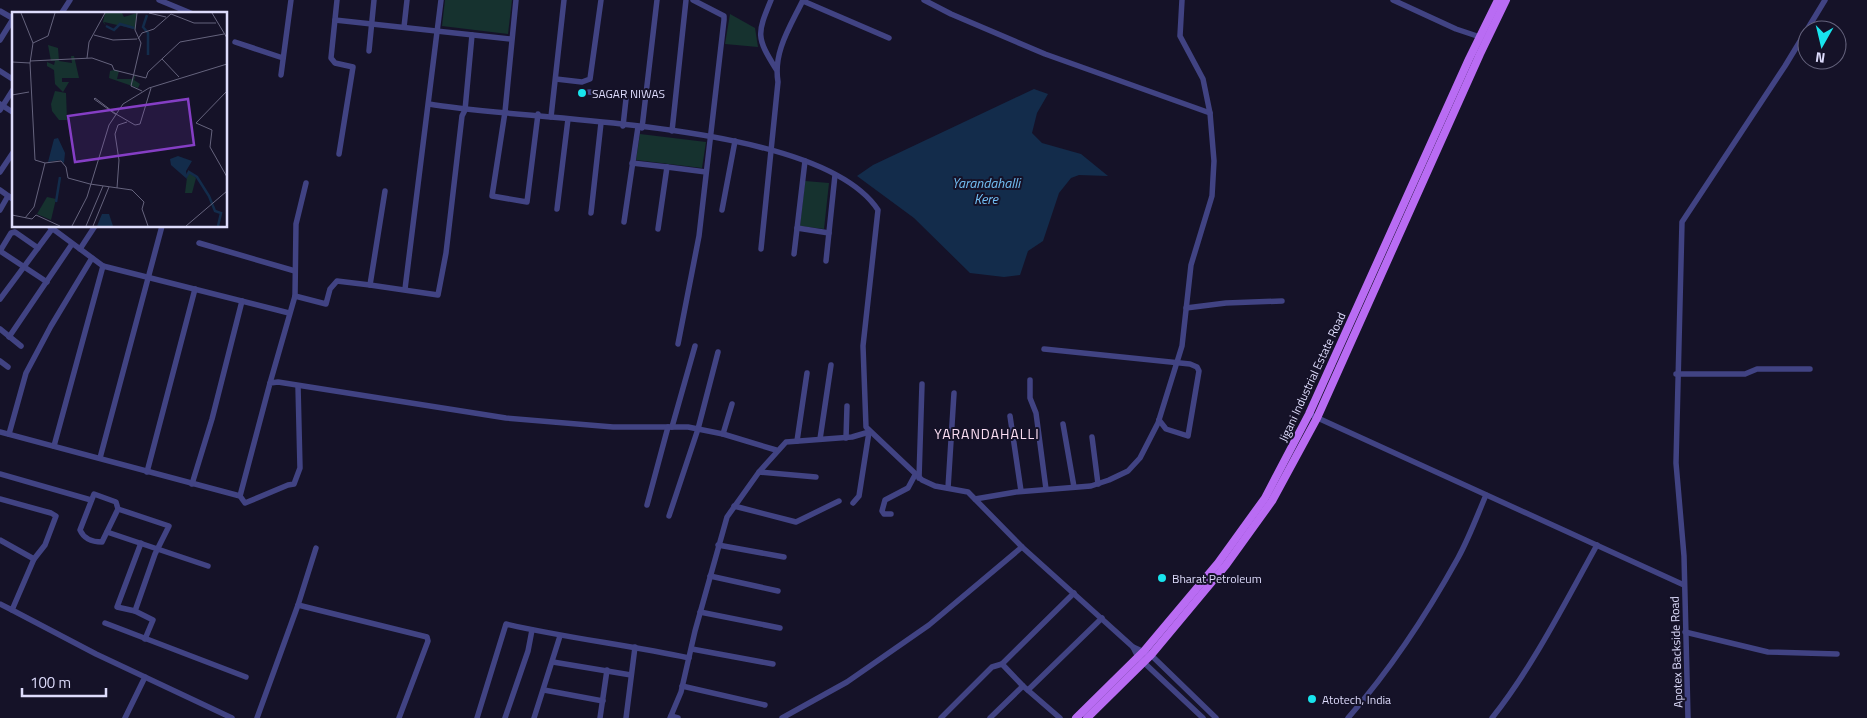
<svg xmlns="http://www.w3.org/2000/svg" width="1867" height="718" font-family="'Titillium Web',sans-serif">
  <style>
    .green { fill: #16322f }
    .water { fill: #132c4b }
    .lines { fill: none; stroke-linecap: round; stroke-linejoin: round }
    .minor { stroke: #414383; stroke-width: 5.5 }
    .major { stroke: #b96cf3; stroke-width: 8 }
    .poi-dot { fill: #18e4ed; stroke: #151228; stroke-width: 2 }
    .labels { text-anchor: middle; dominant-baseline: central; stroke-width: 4; stroke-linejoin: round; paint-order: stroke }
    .poi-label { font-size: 12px; fill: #dedcfc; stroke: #151228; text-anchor: start }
    .street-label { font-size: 12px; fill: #dedcfc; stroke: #151228 }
    .water-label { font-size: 14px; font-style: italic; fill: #73bff4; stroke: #151228 }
    .neighbourhood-label { font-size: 14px; letter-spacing: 1px; fill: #fcdef3; stroke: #151228 }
    .inset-river { fill: none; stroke: #132c4b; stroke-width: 2.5 }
    .inset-road { fill: none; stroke: #65637d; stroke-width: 1 }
    .view { fill: #853ec5; fill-opacity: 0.15; stroke: #853ec5; stroke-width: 2.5 }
    .inset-edge { fill: none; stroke: #dedcfc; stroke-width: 2.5 }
  </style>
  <rect width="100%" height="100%" fill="#151228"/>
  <g class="green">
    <polygon points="445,0 512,0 508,34 442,26"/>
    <polygon points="730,14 755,28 758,47 725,44"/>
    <polygon points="640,134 706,142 702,168 636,160"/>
    <polygon points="805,181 829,183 824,229 800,226"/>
  </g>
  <polygon class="water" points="1034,89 1048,94 1037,113 1032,133 1042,143 1081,154 1108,176 1079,175 1071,178 1059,193 1043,241 1028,251 1020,275 1004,277 970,273 914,218 857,176 873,165"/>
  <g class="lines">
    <g class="minor">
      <polyline points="159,0 193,14"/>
      <polyline points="337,0 331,58 335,63 353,67 339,154"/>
      <polyline points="516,0 505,112 492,196 527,202 538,114"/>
      <path d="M771,0c-14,34 -15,37 5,69"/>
      <polyline points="924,0 951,14 1045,54 1210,113"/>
      <polyline points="1393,0 1456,29 1480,37"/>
      <polyline points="803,1 889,38"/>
      <polyline points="0,11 14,19"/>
      <polyline points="61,14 70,0"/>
      <polyline points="335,20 511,39"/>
      <polyline points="404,27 407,0"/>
      <polyline points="0,40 13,19"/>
      <polyline points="235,42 283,58"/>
      <polyline points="369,51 374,0"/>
      <polyline points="0,71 14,80"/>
      <polyline points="281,75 291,0"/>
      <polyline points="556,79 582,82 590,79 601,0"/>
      <polyline points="589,92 624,96 626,99 623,126"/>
      <polyline points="0,104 14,113"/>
      <path d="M429,104c102,18 390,16 449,106l-15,136 3,81 56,53 13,6 33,6 54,55 111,100"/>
      <polyline points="0,110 14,88"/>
      <polyline points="551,117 564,0"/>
      <polyline points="642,128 657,0"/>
      <polyline points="672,131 686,0"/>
      <polyline points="632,163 667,167 658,229"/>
      <polyline points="667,167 706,172"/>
      <polyline points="0,172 14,151"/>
      <polyline points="0,190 14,200"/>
      <polyline points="385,191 370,285 438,295 446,253 462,116 465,110 472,35"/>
      <polyline points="557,209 568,119"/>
      <polyline points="0,210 8,196"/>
      <polyline points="722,210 735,141"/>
      <polyline points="591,213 601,123"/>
      <polyline points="624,222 638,127"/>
      <polyline points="49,226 103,266 289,313"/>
      <polyline points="797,228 829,233"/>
      <polyline points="199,243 295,271"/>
      <polyline points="80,249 95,226"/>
      <path d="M761,249l17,-167c-5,-30 12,-55 25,-82"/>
      <polyline points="0,251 47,282"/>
      <polyline points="0,251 11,233 15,232 38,248"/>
      <polyline points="794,254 805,161"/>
      <polyline points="826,261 835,175"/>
      <polyline points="405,289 441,0"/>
      <polyline points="295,296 296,224 306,183"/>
      <polyline points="0,299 52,229"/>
      <polyline points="1186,308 1226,303 1282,301"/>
      <polyline points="0,329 21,346"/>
      <polyline points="9,337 72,244"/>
      <polyline points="678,344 699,236 724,20 724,16 693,0"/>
      <polyline points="1044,349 1190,364 1197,367 1199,371 1188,436 1166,429 1159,420"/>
      <polyline points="0,361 8,367"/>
      <polyline points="1676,374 1745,374 1757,369 1810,369"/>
      <polyline points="1030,380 1030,398 1036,413 1046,489"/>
      <polyline points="270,383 295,296 326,304 330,289 337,281 370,285"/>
      <polyline points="1309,414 1684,585"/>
      <polyline points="1010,416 1021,491"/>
      <polyline points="1063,424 1074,487"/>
      <polyline points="672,427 695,346"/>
      <polyline points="0,432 240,496 245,503 288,485 294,484 300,468 298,386"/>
      <polyline points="9,434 26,373 51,326 92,258"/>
      <polyline points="723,434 732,404"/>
      <polyline points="1092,437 1098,484"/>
      <polyline points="846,438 847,406"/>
      <polyline points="820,439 831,365"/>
      <polyline points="797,441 807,373"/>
      <polyline points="54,446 103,266"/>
      <polyline points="100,458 162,226"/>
      <polyline points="147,472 195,289"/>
      <polyline points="759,472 816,477"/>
      <polyline points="0,474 91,500"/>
      <polyline points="919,478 922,384"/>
      <polyline points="192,484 212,419 242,301"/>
      <polyline points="948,488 954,393"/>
      <path d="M94,494l22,8 2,7 -16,33c-10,0 -18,-3 -22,-12z"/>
      <polyline points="240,496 270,383 278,382 506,418 613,427 688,427 723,434 776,450"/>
      <polyline points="0,499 51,513 56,516 45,545 34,559 12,610 0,604"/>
      <polyline points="975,499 1016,492 1091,486 1109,480 1128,471 1140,458 1158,423 1182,346 1191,265 1212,196 1214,161 1210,113 1203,79 1180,36 1182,0"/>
      <polyline points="853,503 859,496 869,432"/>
      <polyline points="647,505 668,427"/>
      <polyline points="734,506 796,522 839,501"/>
      <polyline points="118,509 169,526 155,554 135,611 117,607 141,543"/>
      <polyline points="891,514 884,514 882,511 885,500 908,488 915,475"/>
      <polyline points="669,516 698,429 718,352"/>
      <polyline points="107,532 208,566"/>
      <polyline points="0,540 34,559"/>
      <polyline points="718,545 784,557"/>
      <polyline points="710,576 778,591"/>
      <polyline points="298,605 427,637 428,641 399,718"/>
      <polyline points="12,610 96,654 232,718"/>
      <polyline points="135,611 153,620 145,639"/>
      <polyline points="700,612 780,628"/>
      <polyline points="105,623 246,677"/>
      <polyline points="1685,632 1768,652 1837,654"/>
      <polyline points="692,649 773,664"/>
      <polyline points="553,662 631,675"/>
      <polyline points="1002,664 1023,686 1060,718"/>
      <polyline points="682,686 765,705"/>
      <polyline points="544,690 603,701"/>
      <polyline points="1028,690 1102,618"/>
      <polyline points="671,716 678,718"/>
      <polyline points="125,718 145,677"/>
      <polyline points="257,718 298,605 316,548"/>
      <path d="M477,718l29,-94c61,14 122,21 183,34"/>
      <polyline points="505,718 528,651 532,630"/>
      <polyline points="534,718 560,636"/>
      <polyline points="600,718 607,670"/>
      <polyline points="626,718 635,647"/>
      <polyline points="670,718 681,692 695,631 727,517 759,472 786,442 852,437 869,432"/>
      <polyline points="782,718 847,682 929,625 1022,547"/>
      <polyline points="941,718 992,667 1002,664 1074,593"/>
      <polyline points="990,718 1023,686"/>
      <polyline points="1203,718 1138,657 1133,647 1151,655 1216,718"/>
      <path d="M1348,718c42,-48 79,-104 110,-160 11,-20 19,-42 28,-63"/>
      <path d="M1492,718c40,-50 74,-117 105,-173"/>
      <polyline points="1688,718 1684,556 1676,463 1682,222 1785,66 1825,0"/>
    </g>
    <g class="major">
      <polyline points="1076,718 1144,651 1218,563 1265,498 1309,414 1469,59 1498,0"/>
      <polyline points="1087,718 1151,655 1226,565 1272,501 1317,418 1480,54 1506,0"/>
    </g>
  </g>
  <g class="poi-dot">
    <circle cx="582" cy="93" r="5"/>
    <circle cx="1162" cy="578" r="5"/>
    <circle cx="1312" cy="699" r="5"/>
  </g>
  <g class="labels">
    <g class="poi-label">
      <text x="592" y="93">SAGAR NIWAS</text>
      <text x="1172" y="578">Bharat Petroleum</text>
      <text x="1322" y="699">Atotech, India</text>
    </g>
    <g class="street-label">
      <text transform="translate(1312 377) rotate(-65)">Jigani Industrial Estate Road</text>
      <text transform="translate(1676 652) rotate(-92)">Apotex Backside Road</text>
    </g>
    <g class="water-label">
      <text x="986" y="182">Yarandahalli<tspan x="986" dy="16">Kere</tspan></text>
    </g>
    <g class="neighbourhood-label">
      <text x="987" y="433">YARANDAHALLI</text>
    </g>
  </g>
  <g transform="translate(12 12)">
    <rect width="215" height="215" fill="#151228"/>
    <path d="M93,1h17l2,4 13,-4 -2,16 -31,-7 2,4 -3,-4zM36,33l10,3 1,13 13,2 -1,-7h3l5,22h-17v4h7l-6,10 -8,-8 -1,-14 -7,-4v-4l7,3 1,-4h-4zM102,58l5,1 -2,8h15l4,-4 -2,5 6,4 -2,4 -29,-10 1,-7zM43,79l11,2 1,27h-8l-7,-9 -1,-7zM176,158l8,8 -4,15h-7zM35,185l9,2 -5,21 -14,-6z" fill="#16322f"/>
    <path d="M46,126l7,15 -1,10 -4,-3 -12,2 6,-23zM166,144l14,5 -6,10 1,8 -16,-14 -1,-6zM90,202h7l4,12h-16z" fill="#132c4b"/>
    <path class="inset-river" d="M135,3l-4,12 5,6v22M94,14l8,4 6,-6 14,4M174,165l3,-5 8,5 12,19 6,15 6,2 -3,13M44,190l4,-25"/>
    <path class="inset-road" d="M9,1l12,30M125,1l-2,17 6,13 -10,43 11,5M137,1l17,4M200,1l15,25M82,23l19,5 24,-1M126,27l4,-6 12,-4 17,-15 23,9h22M75,46l2,-16 16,-29M150,47l17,18M18,49l62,-3 20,7 2,5 32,8 2,-6 32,-30 44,-8M0,50l18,1M215,79l-31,32 16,7 -2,17 17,30M0,83l17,-3M82,87l1,-1 21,16h-1zM104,102l19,11 5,-1 11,-36M33,151l16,-2 5,6 2,11 22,6 42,6 12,12 -2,7 6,17M105,176l2,-28 -4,-26 3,-9 9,-3M0,203l20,4 4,-4 24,11M13,206l9,-11 11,-44 -10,-3 -5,-97 3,-20 15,-7 7,-23M60,214l15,-29 22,-72 14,-21 26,-16 78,-24M74,214l17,-40M81,214l16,-39M174,214l41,-35"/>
    <path class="view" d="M176,87l6,46 -119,17 -7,-46z"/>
    <rect width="215" height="215" class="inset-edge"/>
  </g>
  <g transform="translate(1822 45) rotate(188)"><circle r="24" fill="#151228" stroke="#65637d"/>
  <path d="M0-4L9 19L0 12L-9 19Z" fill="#18e4ed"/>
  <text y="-8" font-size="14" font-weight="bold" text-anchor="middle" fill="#dedcfc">N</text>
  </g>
  <path d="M22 688v8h84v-8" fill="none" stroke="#dedcfc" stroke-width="2.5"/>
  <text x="30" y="688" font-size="15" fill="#dedcfc" stroke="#151228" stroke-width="4" paint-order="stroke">100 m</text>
</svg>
